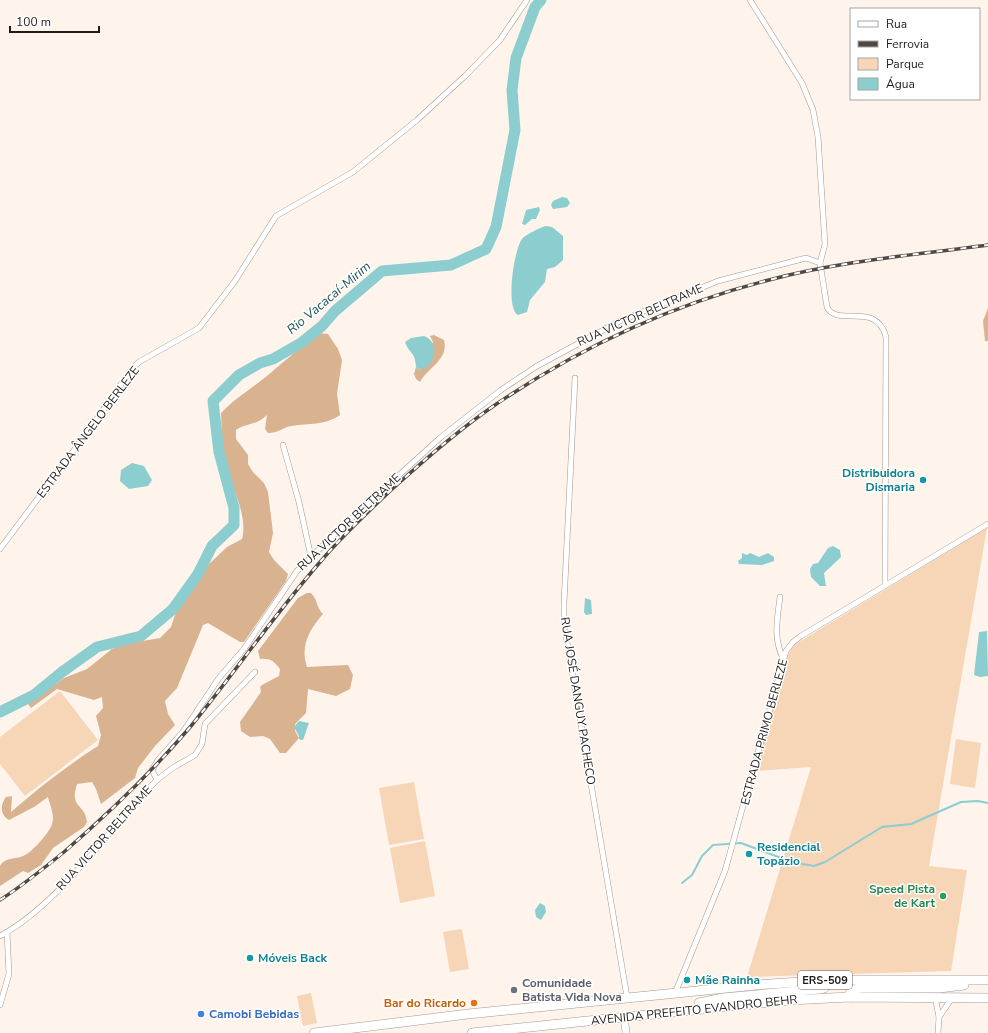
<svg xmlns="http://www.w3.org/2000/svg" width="988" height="1033" font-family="'Nunito Sans',sans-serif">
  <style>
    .green { fill: #f7d5b7 }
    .forest { fill: #d9b28f }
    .water { fill: #8ccdcf }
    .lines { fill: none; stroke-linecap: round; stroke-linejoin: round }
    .stream { stroke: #8ccdcf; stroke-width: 2 }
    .river { stroke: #8ccdcf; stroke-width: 11 }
    .street-casing { stroke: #a3988f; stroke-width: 6 }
    .secondary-casing { stroke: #a3988f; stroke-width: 8 }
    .highway-casing { stroke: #a3988f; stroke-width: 10 }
    .street { stroke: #fff; stroke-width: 5 }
    .secondary { stroke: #fff; stroke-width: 7 }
    .highway { stroke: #fff; stroke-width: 9 }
    .rail-casing { stroke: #4f4945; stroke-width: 3.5 }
    .rail { stroke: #fff; stroke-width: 2; stroke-dasharray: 6; stroke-linecap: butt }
    .culture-dot { fill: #0f9aa8; stroke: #fff; stroke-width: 1.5 }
    .leisure-dot { fill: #2e9e5b; stroke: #fff; stroke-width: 1.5 }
    .worship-dot { fill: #6b7280; stroke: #fff; stroke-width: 1.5 }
    .food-dot { fill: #e8710a; stroke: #fff; stroke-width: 1.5 }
    .shop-dot { fill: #3f7fe0; stroke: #fff; stroke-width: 1.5 }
    .labels { text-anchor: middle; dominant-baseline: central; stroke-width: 3; stroke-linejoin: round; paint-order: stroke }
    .shield { fill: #fff; stroke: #63605e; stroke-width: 1 }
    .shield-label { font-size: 11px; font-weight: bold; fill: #201c19 }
    .street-label { font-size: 12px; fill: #201c19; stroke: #fff }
    .culture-label { font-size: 12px; font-weight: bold; fill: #0d838f; stroke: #fff; text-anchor: start }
    .leisure-label { font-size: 12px; font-weight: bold; fill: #27864d; stroke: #fff; text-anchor: end }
    .worship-label { font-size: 12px; font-weight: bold; fill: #5b616d; stroke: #fff; text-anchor: start }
    .food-label { font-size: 12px; font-weight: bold; fill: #c56008; stroke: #fff; text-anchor: end }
    .shop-label { font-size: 12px; font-weight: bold; fill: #366cbe; stroke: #fff; text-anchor: start }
    .water-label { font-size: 13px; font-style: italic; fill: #1c5456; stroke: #fff }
  </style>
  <rect width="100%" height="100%" fill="#fef4ec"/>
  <g class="green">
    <polygon points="987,528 929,866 967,870 951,971 747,977 811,767 755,771 788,655 794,645"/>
    <polygon points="60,691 98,740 25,796 0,764 0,737"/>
    <polygon points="956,739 981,743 975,788 950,784"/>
    <polygon points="414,782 424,839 389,845 379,788"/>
    <polygon points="425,841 435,896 400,903 390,848"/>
    <polygon points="462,929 469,969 450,972 443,932"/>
    <polygon points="311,993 317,1023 303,1026 297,996"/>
  </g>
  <g class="forest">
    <polygon points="988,308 988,341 985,341 983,321"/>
    <path d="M319,333l9,1 10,15 4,11 -5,34 3,21c-16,11 -31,8 -48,11 -10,1 -12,7 -24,7l-3,-4 2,-14c-11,11 -20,7 -31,15v9l12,16v9l5,8 11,11 4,9 5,41 -4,19 5,8 14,14 -2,7 -42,61h-4l-32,-19 -5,2 -26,63 -12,13 3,13 7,11 -20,21 -17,22 -3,10 -34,26 -5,-15 -4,-7 -15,2c-8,25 8,19 10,38l-3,5 -31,21 -12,17 -13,8 -5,-2 -23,15v-20c6,-10 17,-6 25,-11 7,-3 25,-23 27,-31 3,-8 -2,-19 -4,-27l-14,10 -25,13c-9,-5 -9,-15 -3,-23l6,-1 -1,16c27,-24 56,-46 87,-66l3,-11 -5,-19 7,-8 -1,-11 -8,3 -37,-11 -26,19 -3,-4 36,-26 23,-9 25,-20 14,-5 34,-6 11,-11 6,-18 32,-45 18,-17 15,-8c7,-25 -14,-58 -18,-83 -3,-14 -2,-29 -3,-43 14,-15 30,-24 46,-37 17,-15 34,-29 52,-43z"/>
    <path d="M434,335l10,5c5,20 -16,27 -24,42l-4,-3 -2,-5 2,-7 4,3 13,-28 -3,-6z"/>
    <path d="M307,593h4c7,7 5,14 12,21 -14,16 -23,32 -16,53l41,-2 5,10 -3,14 -14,7 -28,-7 -2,24 -11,11v7l4,7 -13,15h-6l-10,-14 -7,-3 -13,1 -9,-6 -1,-9 21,-30 -1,-5 2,-2 17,-9 1,-7c-6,-8 -10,-11 -20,-10l-2,-8 40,-53z"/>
  </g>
  <g class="water">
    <polygon points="562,197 567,198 570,203 567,207 553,209 551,205 553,201"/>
    <polygon points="539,207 540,210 536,219 532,219 525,225 522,224 526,210"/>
    <path d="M546,226l6,1 11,9v24l-8,7 -8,2 -2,13 -15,18 -3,12 -9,3c-13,-7 -4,-65 4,-76 3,-4 19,-12 24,-13z"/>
    <path d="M424,336c16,5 12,31 -4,34l-4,-3c-1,-16 -6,-12 -11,-25l6,-4z"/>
    <polygon points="132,463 144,466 152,480 148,486 129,489 120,481 121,470"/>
    <polygon points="833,546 840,550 841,557 824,573 826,586 820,586 811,577 810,569 813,564 818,563 828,548"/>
    <polygon points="742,553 747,555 750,553 759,557 768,553 774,557 774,561 762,565 739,564 738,561 742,558"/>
    <polygon points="585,598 591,600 592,614 586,615 584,612"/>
    <polygon points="987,631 988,676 980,677 974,675 979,632"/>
    <polygon points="299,721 309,723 303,740 301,740 299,739 299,736 294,727"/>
    <polygon points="540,903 545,906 546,912 541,920 536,917 535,910"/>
  </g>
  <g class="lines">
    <polyline class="stream" points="682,883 692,875 702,856 713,845 741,843 792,862 814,866 825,862 882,827 911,824 961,802 978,801 988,803"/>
    <polyline class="river" points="0,712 34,695 62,672 97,647 141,636 173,609 198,574 212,546 234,525 234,508 219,452 213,401 239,375 260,363 273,359 301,343 322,326 335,311 382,271 451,265 486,249 496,227 515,130 512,90 516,58 535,7 541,0"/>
    <g class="street-casing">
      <g id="street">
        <path d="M750,0l52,83 11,27 5,27 7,107 -5,19 7,44c10,21 49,-7 59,30l-1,248"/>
        <polyline points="575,378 564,603 564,624 627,997"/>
        <polyline points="283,445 299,502 311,557"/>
        <polyline points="0,549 90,429 131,370 139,362 199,328 235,281 276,216 353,172 417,120 465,76 500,40 527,0"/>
        <path d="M780,597c-3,23 -7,43 4,63"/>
        <polyline points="157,780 152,770 158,760 183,732 219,678 244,649 297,571 344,525 440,438 501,390 537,366 620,321 718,281 806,258 820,263"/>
        <path d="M0,936c60,-32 109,-108 157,-156l14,-11 24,-14 7,-11 3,-20 50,-52"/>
        <polyline points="675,993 725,871 786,651 793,642 801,636 988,524"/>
        <polyline points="935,997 939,1017 938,1033"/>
        <polyline points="0,1005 9,974 7,932"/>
        <polyline points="939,1017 952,998"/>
      </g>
    </g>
    <g class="secondary-casing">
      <polyline id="secondary" points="624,1016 626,1033"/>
    </g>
    <g class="highway-casing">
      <g id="highway">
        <path d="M849,997c1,-7 5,-8 11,-9h79l25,-3"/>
        <polyline points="699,1003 723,998 819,989 824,988 831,980"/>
        <polyline points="314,1033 468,1014 756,985 831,980 988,980"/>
        <polyline points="472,1033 790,1000 849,997 988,998"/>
      </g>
    </g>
    <use href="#street" class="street"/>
    <use href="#secondary" class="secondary"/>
    <use href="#highway" class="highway"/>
    <g class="rail-casing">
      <path id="rail" d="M0,900c22,-14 43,-31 64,-48 45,-39 88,-80 127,-126 44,-54 84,-112 130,-165 21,-25 45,-47 69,-70 33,-30 68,-61 105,-86 84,-57 176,-100 274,-125 71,-19 146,-25 219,-35"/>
    </g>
    <use href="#rail" class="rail"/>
  </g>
  <g class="culture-dot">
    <circle cx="923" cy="480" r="4"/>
    <circle cx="749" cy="854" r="4"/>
    <circle cx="250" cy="958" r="4"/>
    <circle cx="687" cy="980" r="4"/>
  </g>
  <circle class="leisure-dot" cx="943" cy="896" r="4"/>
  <circle class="worship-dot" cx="514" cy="990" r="4"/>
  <circle class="food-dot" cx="474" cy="1003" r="4"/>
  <circle class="shop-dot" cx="201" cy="1014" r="4"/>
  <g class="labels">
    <rect class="shield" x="798" y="971" width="54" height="18" rx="3"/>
    <g class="shield-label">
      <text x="825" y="980">ERS-509</text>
    </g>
    <g class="street-label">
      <text transform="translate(640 315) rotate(-24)">RUA VICTOR BELTRAME</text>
      <text transform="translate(88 432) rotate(-53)">ESTRADA ÂNGELO BERLEZE</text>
      <text transform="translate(349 522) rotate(-43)">RUA VICTOR BELTRAME</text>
      <text transform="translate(578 701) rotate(81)">RUA JOSÉ DANGUY PACHECO</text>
      <text transform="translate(764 732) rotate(-75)">ESTRADA PRIMO BERLEZE</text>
      <text transform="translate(104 838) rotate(-48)">RUA VICTOR BELTRAME</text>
      <text transform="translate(694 1010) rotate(-6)">AVENIDA PREFEITO EVANDRO BEHR</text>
    </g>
    <g class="culture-label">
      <text x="915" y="473" text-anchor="end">Distribuidora<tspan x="915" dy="14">Dismaria</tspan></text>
      <text x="757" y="847">Residencial<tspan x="757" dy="14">Topázio</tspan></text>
      <text x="258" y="958">Móveis Back</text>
      <text x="695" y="980">Mãe Rainha</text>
    </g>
    <g class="leisure-label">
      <text x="935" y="889">Speed Pista<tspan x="935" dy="14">de Kart</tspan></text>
    </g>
    <g class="worship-label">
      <text x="522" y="983">Comunidade<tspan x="522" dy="14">Batista Vida Nova</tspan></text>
    </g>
    <g class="food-label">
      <text x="466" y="1003">Bar do Ricardo</text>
    </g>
    <g class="shop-label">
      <text x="209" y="1014">Camobi Bebidas</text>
    </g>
    <g class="water-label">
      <text transform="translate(329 298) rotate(-40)">Rio Vacacaí-Mirim</text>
    </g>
  </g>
  <rect x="850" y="8" width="130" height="92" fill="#ffffff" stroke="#a6a4a3"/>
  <rect x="858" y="21" width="20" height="6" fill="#ffffff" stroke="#a6a4a3"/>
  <text x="886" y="28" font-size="12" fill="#201c19">Rua</text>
  <rect x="858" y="41" width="20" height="6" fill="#4f4945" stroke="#a6a4a3"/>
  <text x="886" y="48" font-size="12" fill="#201c19">Ferrovia</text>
  <rect x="858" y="58" width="20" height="12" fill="#f7d5b7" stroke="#a6a4a3"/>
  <text x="886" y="68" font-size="12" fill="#201c19">Parque</text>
  <rect x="858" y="78" width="20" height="12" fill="#8ccdcf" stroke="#a6a4a3"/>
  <text x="886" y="88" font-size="12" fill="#201c19">Água</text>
  <path d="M10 26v6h89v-6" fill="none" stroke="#201c19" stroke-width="2"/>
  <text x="16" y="26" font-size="12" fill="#201c19" stroke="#ffffff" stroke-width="3" paint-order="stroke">100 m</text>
</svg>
